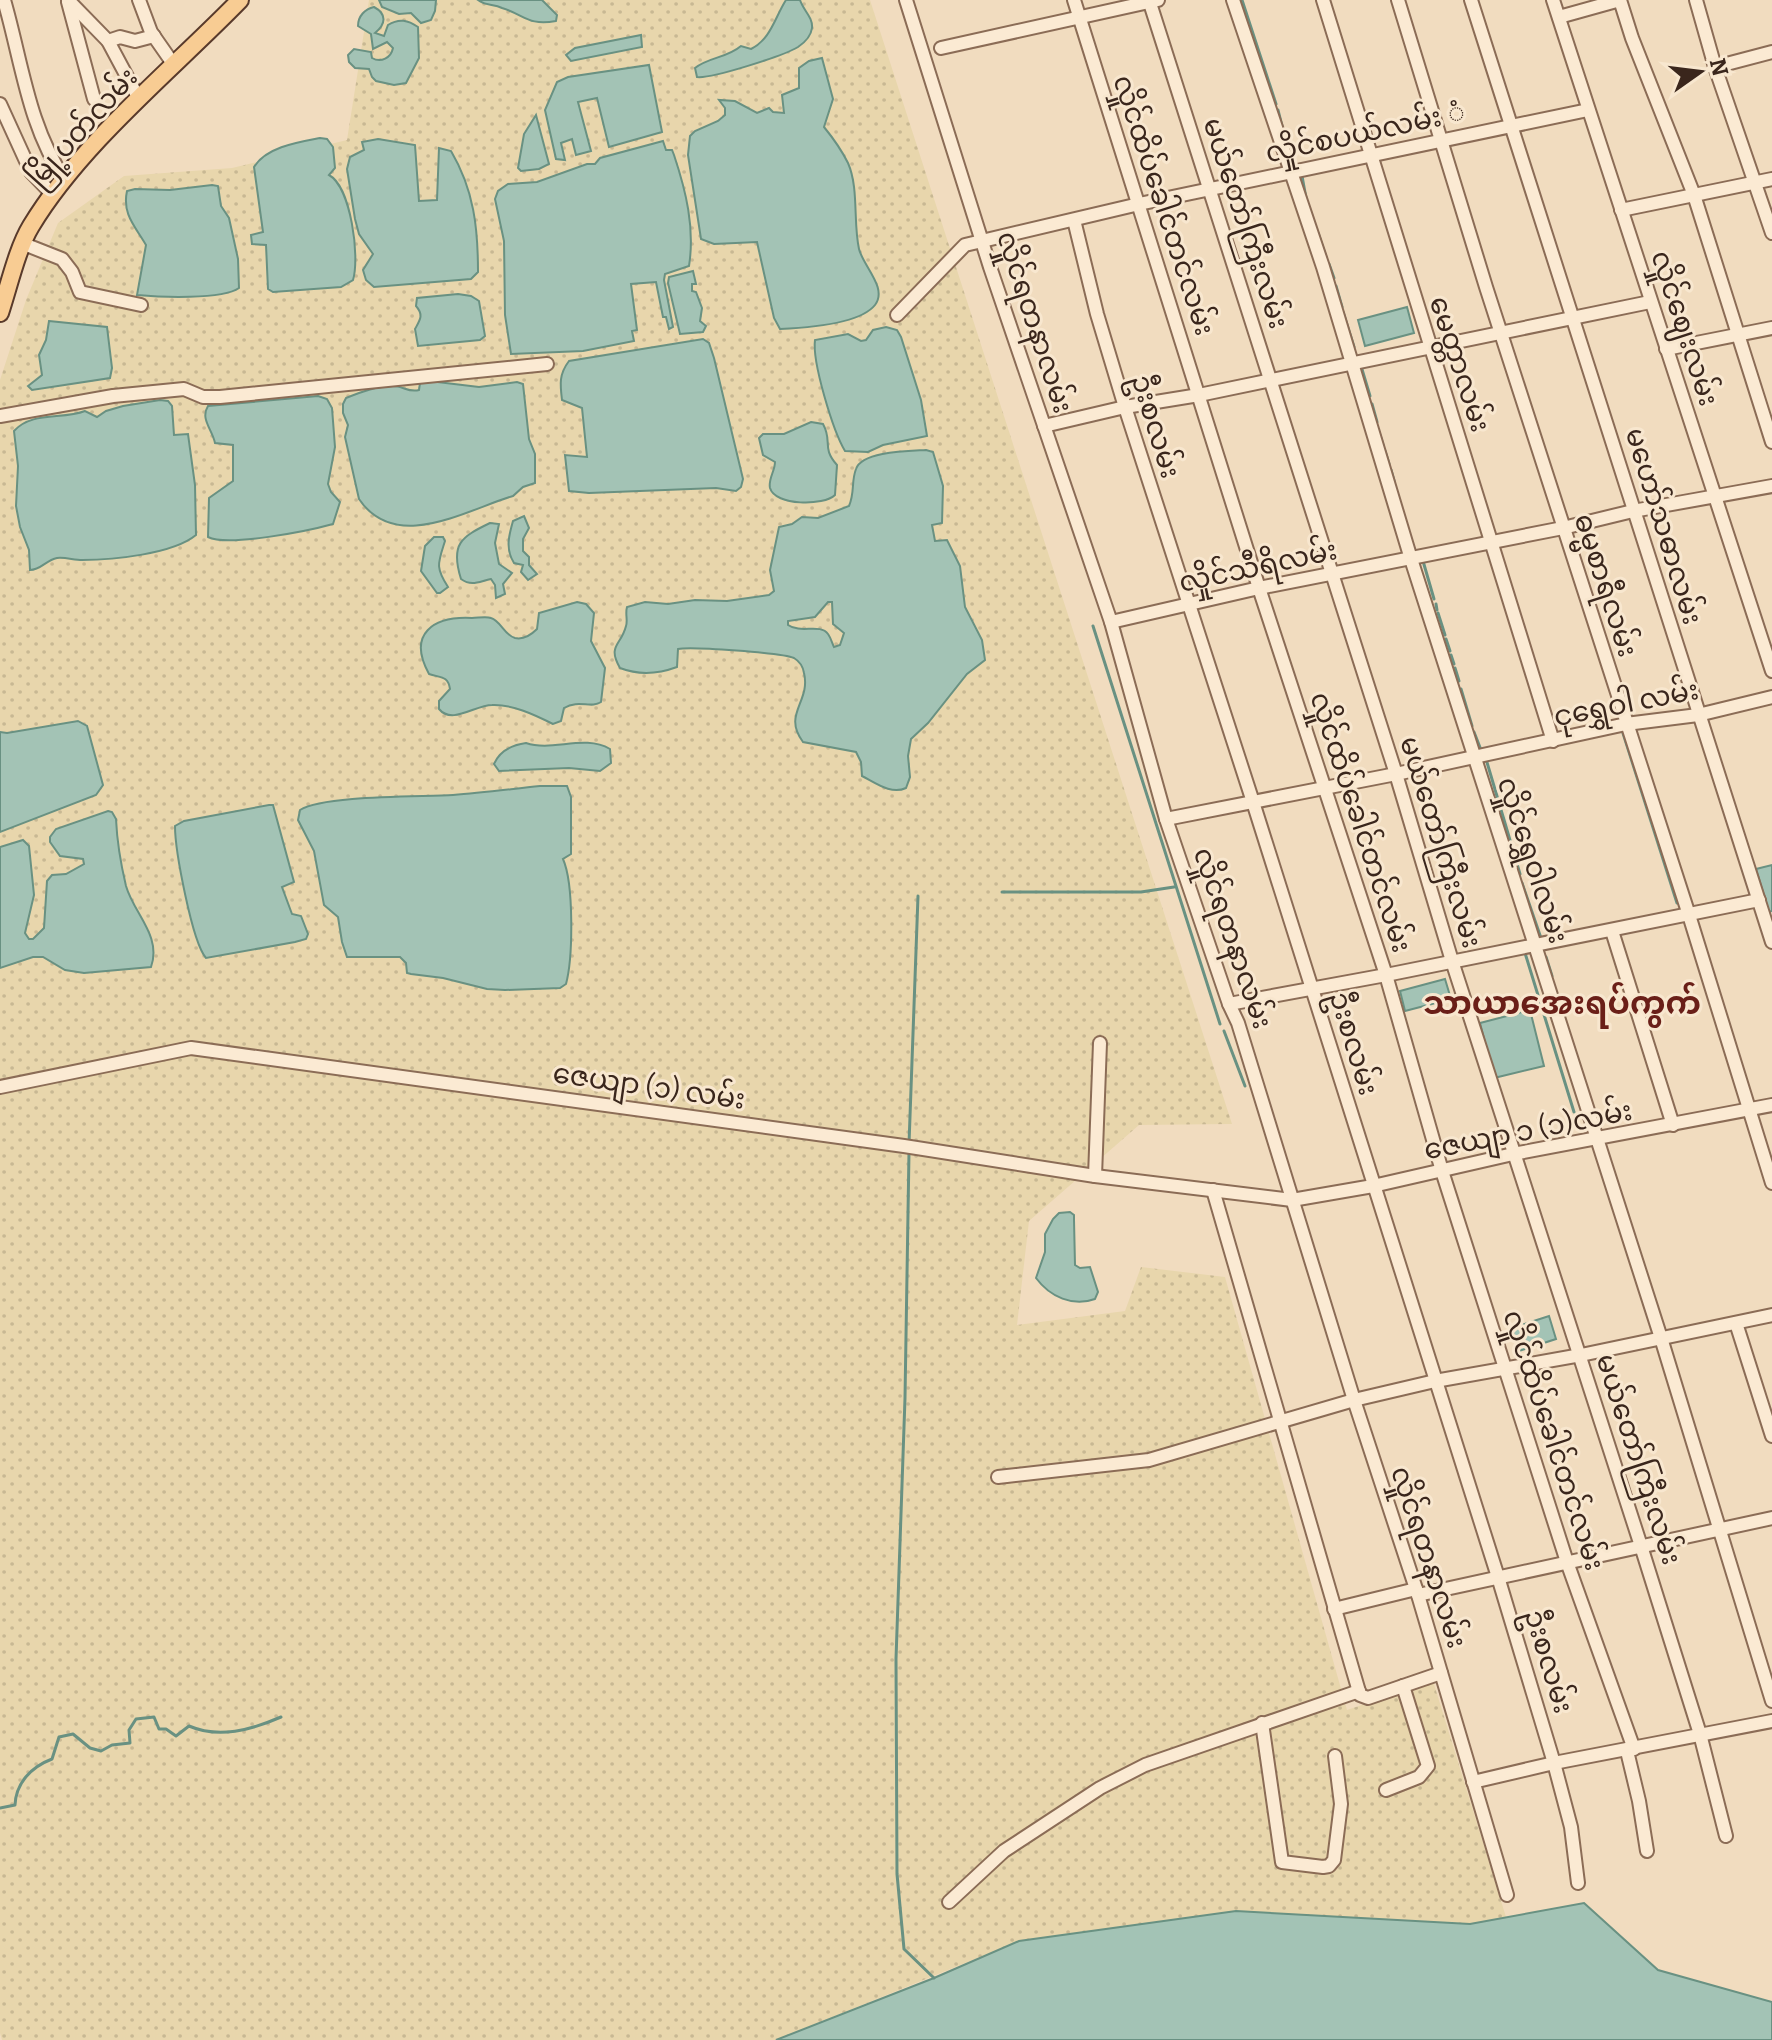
<svg xmlns="http://www.w3.org/2000/svg" width="1772" height="2040" font-family="Bitter,'Noto Sans Myanmar',serif">
  <style>
    .farmland { fill: url(#farmland-dots) }
    .water { fill: #a3c3b5; stroke: #699182; stroke-width: 2; fill-rule: evenodd }
    .lines { fill: none; stroke-linecap: round; stroke-linejoin: round }
    .stream { stroke: #699182; stroke-width: 3 }
    .minor-casing { stroke: #8b6c56; stroke-width: 16 }
    .major-casing { stroke: #593a2b; stroke-width: 20 }
    .minor { stroke: #fbead3; stroke-width: 12 }
    .major { stroke: #f8cc93; stroke-width: 16 }
    .labels { text-anchor: middle; dominant-baseline: central; stroke-width: 6; stroke-linejoin: round; paint-order: stroke }
    .street-label { font-size: 28px; fill: #3a261c; stroke: #f8e7cf }
    .quarter-label { font-size: 32px; font-weight: bold; fill: #6a1f18; stroke: #f8e7cf }
  </style>
  <defs>
    <pattern id="farmland-dots" width="8" height="8" patternUnits="userSpaceOnUse" patternTransform="scale(2)"><rect width="8" height="8" fill="#e8d6ac"/><path d="M2 2h.1M6 6h.1" fill="none" stroke="#c8b893" stroke-width="1.8" stroke-linecap="round"/></pattern>
  </defs>
  <rect width="100%" height="100%" fill="#f1dcbf"/>
  <polygon class="farmland" points="369,0 870,0 1232,1124 1139,1125 1029,1221 1017,1325 1125,1311 1141,1267 1225,1277 1347,1710 1433,1681 1506,1917 1470,1924 1019,1941 776,2040 2,2040 0,2033 0,380 26,300 58,223 124,176 232,168 347,140"/>
  <g class="water">
    <polygon points="379,0 436,0 435,11 431,20 421,23 411,13 399,14 382,7"/>
    <path d="M478,0h64l15,15 -1,6c-28,5 -31,-6 -54,-13 -9,-4 -16,-2 -24,-8z"/>
    <path d="M786,0h14c3,10 13,17 12,28 -1,8 -8,15 -14,19 -15,9 -87,32 -101,30l-2,-9c14,-11 32,-10 46,-22l10,3c20,-10 24,-32 35,-49z"/>
    <path d="M374,7c13,7 12,17 1,26l9,3 4,-11c11,-7 20,-5 30,2l1,31 -13,25 -12,2 -18,-4 -4,-4 -3,-8 -14,-1 -6,-6 -1,-7 6,-6 17,3 1,6c9,5 19,0 21,-10l-6,-6 -14,7 -2,-15 -13,-8c0,-10 7,-17 16,-19z"/>
    <polygon points="641,35 642,47 571,61 566,55 575,48"/>
    <path d="M822,58l11,41 -9,28c9,11 17,22 24,36 11,25 5,59 11,86 4,17 29,39 16,56 -16,20 -72,23 -95,24l-6,-11 -17,-76 -43,2 -13,-5 -13,-84 2,-19 5,-5 23,-10 7,-6v-7l-6,-8 16,1 22,12 12,-5 4,4 11,1 -2,-18 17,-7v-20l10,-7z"/>
    <polygon points="649,65 662,132 609,147 597,98 578,102 591,151 576,155 572,139 561,143 565,160 556,159 545,110 557,82 568,77"/>
    <polygon points="536,115 549,164 539,169 521,171 518,168 524,134"/>
    <path d="M320,138l7,1 6,8 2,21 -6,7c22,12 31,82 24,105l-12,7 -68,5 -5,-3 -2,-44 -14,-1 -1,-9 12,-3 -9,-65c12,-20 45,-25 66,-29z"/>
    <path d="M378,139l37,6 4,56 18,-1 2,-52 12,3c23,39 27,77 27,121l-7,7 -97,8 -8,-7 -3,-10 10,-16 -14,-20 -4,-15 -8,-50 3,-12 14,-7 -2,-8z"/>
    <path d="M663,141l3,9h6l2,5c12,36 21,73 15,111l-24,8 -1,6 9,47 -4,2 -3,-12h-3l-7,-35 -25,2 6,46 -5,1 2,10 -51,10 -72,3 -6,-39 -1,-74 -9,-42 3,-8 10,-7 29,-2 50,-18h8l5,-6z"/>
    <path d="M212,185l6,1 3,20 8,12 9,41 1,29c-17,12 -80,9 -102,7l9,-50c-11,-19 -24,-31 -19,-54l8,-2 35,1z"/>
    <polygon points="693,271 696,284 692,284 692,291 696,292 702,308 700,321 706,326 703,332 680,334 668,283 669,277"/>
    <path d="M458,294l13,2 8,5 6,35 -5,4 -62,6 -3,-17c5,-9 9,-14 1,-23l1,-8z"/>
    <polygon points="1407,307 1414,333 1365,346 1358,320"/>
    <polygon points="49,321 107,327 112,368 110,378 32,390 28,386 42,375 39,355 46,340"/>
    <path d="M886,327l11,3 4,7 20,63 6,36 -44,9 -15,7 -23,-1c-12,-20 -33,-89 -30,-111l33,-6 13,7 5,-1 7,-10z"/>
    <path d="M703,339l6,4 5,15 29,121 -2,8 -5,4 -20,-3 -127,5 -20,-2 -4,-36 22,2 -5,-49 -20,-8c-2,-16 -3,-26 7,-39z"/>
    <path d="M429,381l50,6 38,-5 6,2 6,55 6,15v29l-12,4 -10,9c-45,13 -117,58 -154,3l-14,-62 3,-12 -5,-12v-9l3,-6c15,-6 31,-12 47,-12 10,0 16,7 26,4l1,-7z"/>
    <path d="M318,396l9,3 5,9 3,39 -7,37 3,8 9,10 -7,22c-25,7 -105,23 -125,13l1,-39 24,-17v-36l-18,-2c-3,-14 -15,-24 -7,-37z"/>
    <path d="M160,400l8,1 4,5 2,29 14,-1 7,51 1,50c-23,19 -83,25 -114,25 -8,0 -17,-3 -25,-2 -11,2 -16,12 -27,12l-1,-20 -9,-23 -4,-21 2,-40 -4,-35c18,-20 48,-11 71,-20l12,6 9,-6 17,-5z"/>
    <path d="M811,422l12,2c10,18 -2,23 14,41l-2,30c-11,11 -60,11 -65,-7 -2,-9 5,-17 5,-26l-12,-7 -4,-17 4,-4h21z"/>
    <path d="M926,450l7,2 10,34 -1,37 -10,2 3,16 12,-1 13,26 5,41 17,33 3,20 -18,14 -39,49 -17,16 -3,17 2,21 -4,11c-15,7 -30,-5 -44,-12l-1,-14 -5,-10 -53,-10c-21,-28 8,-40 1,-69 -1,-6 -5,-12 -10,-15 -11,-5 -104,-12 -116,-9l-1,18c-19,7 -39,8 -57,1 -13,-23 1,-22 6,-42 2,-6 -1,-12 1,-19l18,-5 23,2 27,-4 32,1 42,-6 5,-4 -4,-21 9,-43 13,-3 10,-7 16,1 31,-12c6,-14 2,-24 7,-37 6,-18 54,-18 70,-19zM828,602h4l1,22 11,9 -4,12 -6,2c-2,-4 -3,-9 -6,-13 -8,-11 -27,0 -40,-9v-4l27,-4z"/>
    <path d="M524,516l5,12 -6,11v12l6,6v8l8,9 -9,6 -7,-8 2,-7 -9,-2c-9,-14 -5,-28 -1,-42z"/>
    <path d="M490,523l9,1 -4,19 4,21 13,9 -9,11 2,10 -9,4 -1,-13 -4,-6c-11,2 -19,8 -30,0 -11,-35 0,-42 29,-56z"/>
    <path d="M434,537h9l2,4c-7,22 -10,26 3,46l-8,6h-3l-16,-22 4,-25z"/>
    <path d="M577,602l9,2 8,9 -3,28 14,27 -4,34c-10,7 -22,-3 -37,6l-3,13 -8,3c-18,-9 -41,-20 -61,-19 -17,0 -40,20 -53,4v-8l11,-12c-2,-14 -10,-11 -21,-15 -22,-40 4,-58 43,-56 6,0 14,-2 19,0 10,3 13,17 24,20 9,2 16,-3 22,-9l2,-16z"/>
    <polygon points="78,721 87,726 103,785 96,795 0,832 0,732 7,733"/>
    <path d="M526,743c27,9 58,-9 84,6l1,14 -11,8 -31,-3 -70,3 -5,-7c6,-14 18,-19 32,-21z"/>
    <path d="M540,786h27l4,11v57l-8,5c11,25 10,99 3,125l-6,4 -55,2 -18,-1 -44,-11 -32,-4 -4,-1 -1,-10 -6,-6h-53l-5,-15 -4,-25 -14,-12 -10,-54 -16,-31 2,-10c24,-15 120,-13 153,-15 29,-2 58,-6 87,-9z"/>
    <path d="M269,805h4l21,77 -12,5 10,27 9,2 7,18 -2,5 -11,3 -89,16c-14,-16 -31,-108 -31,-132l9,-5z"/>
    <path d="M108,811l4,1 4,7c1,22 5,46 10,67 8,28 36,50 25,81l-67,6 -19,-3 -22,-13h-10l-33,11v-121l23,-7 6,6 5,49 -9,38 4,6h4l11,-11 3,-47 5,-6 14,-1 18,-10 -1,-5 -23,-3 -10,-14v-5l6,-8z"/>
    <polygon points="1772,865 1772,911 1769,912 1756,869"/>
    <polygon points="1445,979 1451,999 1405,1011 1400,991"/>
    <polygon points="1530,1010 1544,1066 1494,1078 1480,1023"/>
    <path d="M1070,1212l4,3v5l1,45 5,3 10,-1 8,25 -3,7c-22,8 -45,-2 -59,-21l9,-26v-18l8,-15 6,-6z"/>
    <polygon points="1549,1316 1556,1339 1519,1351 1512,1328"/>
    <polygon points="1584,1903 1658,1970 1772,2002 1772,2040 776,2040 934,1978 1019,1941 1236,1911 1470,1924"/>
  </g>
  <g class="lines">
    <g class="stream">
      <polyline points="1242,0 1276,104"/>
      <polyline points="1278,110 1284,134"/>
      <polyline points="1302,176 1306,198"/>
      <polyline points="1309,207 1313,219"/>
      <polyline points="1318,233 1326,257"/>
      <polyline points="1329,264 1334,278"/>
      <polyline points="1336,286 1342,307"/>
      <polyline points="1343,312 1354,347"/>
      <polyline points="1361,366 1370,396"/>
      <polyline points="1372,404 1377,422"/>
      <polyline points="1378,429 1383,445"/>
      <polyline points="1385,451 1389,464"/>
      <polyline points="1391,470 1394,481"/>
      <polyline points="1423,561 1434,599"/>
      <polyline points="1436,604 1437,610"/>
      <polyline points="1438,613 1445,635"/>
      <polyline points="1093,626 1220,1024"/>
      <polyline points="1446,639 1450,651"/>
      <polyline points="1451,655 1454,664"/>
      <polyline points="1455,668 1459,681"/>
      <polyline points="1461,689 1472,726"/>
      <polyline points="1619,731 1622,730 1677,903"/>
      <polyline points="1474,732 1481,750"/>
      <polyline points="1486,759 1520,874"/>
      <polyline points="1522,883 1542,941"/>
      <polyline points="1002,892 1141,892 1174,887"/>
      <polyline points="1525,953 1574,1112"/>
      <polyline points="1546,957 1552,976"/>
      <polyline points="1224,1031 1245,1086"/>
      <polyline points="909,1144 918,896"/>
      <polyline points="909,1152 905,1398 896,1659 897,1874 904,1949 934,1978"/>
      <path d="M0,1808l15,-3c1,-22 16,-38 37,-46l7,-22 14,-3 17,14 11,3 11,-6 18,-2 -1,-13 7,-11 18,-2 5,12h7l10,7 13,-10c30,13 62,4 92,-9"/>
    </g>
    <g class="minor-casing">
      <g id="minor">
        <path d="M4,0c18,62 24,126 61,180"/>
        <polyline points="68,0 108,41 139,99"/>
        <polyline points="139,0 151,32 174,65"/>
        <polyline points="906,0 990,267 1111,622 1166,819 1229,1004 1238,1023 1354,1400 1418,1595 1507,1895"/>
        <polyline points="1074,0 1259,588 1386,975 1442,1171 1567,1562 1634,1749"/>
        <polyline points="1149,0 1396,774 1452,961 1641,1546 1700,1734 1726,1836"/>
        <polyline points="1233,0 1323,267 1411,559 1661,1338 1772,1701"/>
        <polyline points="1323,0 1553,741"/>
        <polyline points="1398,0 1486,287 1689,915 1772,1183"/>
        <polyline points="1471,0 1772,942"/>
        <polyline points="1553,0 1772,671"/>
        <polyline points="1620,0 1632,38 1694,195 1772,442"/>
        <polyline points="1696,0 1715,67 1772,233"/>
        <polyline points="68,2 94,99"/>
        <polyline points="1559,17 1620,0"/>
        <polyline points="108,41 120,37 135,41 154,36"/>
        <polyline points="941,48 1158,0"/>
        <polyline points="1715,67 1772,52"/>
        <polyline points="0,104 31,172 53,195"/>
        <polyline points="1621,210 1772,179"/>
        <polyline points="1074,220 1097,314 1125,407 1253,802 1498,1577 1554,1763 1571,1827 1578,1883"/>
        <polyline points="24,244 62,259 72,272 80,292 141,305"/>
        <polyline points="897,315 965,245 1139,204 1588,110"/>
        <polyline points="1666,349 1772,328"/>
        <polyline points="0,416 113,396 184,389 203,397 220,397 547,364"/>
        <polyline points="1044,426 1125,407 1199,395 1650,302"/>
        <polyline points="1111,622 1259,588 1563,528 1633,511 1772,486"/>
        <polyline points="1166,819 1396,774 1626,724 1698,715 1772,697"/>
        <polyline points="1612,931 1673,1125"/>
        <polyline points="1229,1004 1386,975 1759,900"/>
        <polyline points="0,1087 191,1048 904,1146 1095,1176 1292,1200 1373,1186 1513,1154 1772,1105"/>
        <polyline points="1095,1176 1100,1043"/>
        <polyline points="1213,1190 1360,1695 1368,1698 1441,1673"/>
        <polyline points="1736,1323 1772,1436"/>
        <polyline points="998,1477 1149,1460 1354,1400 1435,1381 1581,1355 1772,1315"/>
        <polyline points="1418,1595 1772,1518"/>
        <polyline points="1334,1609 1416,1589"/>
        <polyline points="1262,1723 1282,1862 1323,1867 1329,1866 1334,1860 1341,1804 1335,1756"/>
        <polyline points="1627,1751 1639,1801 1647,1851"/>
        <polyline points="1473,1782 1554,1763 1772,1721"/>
        <polyline points="1386,1790 1419,1777 1428,1766 1403,1686"/>
        <polyline points="949,1902 1004,1851 1100,1788 1145,1765 1359,1691"/>
      </g>
    </g>
    <g class="major-casing">
      <path id="major" d="M0,313c9,-27 17,-64 31,-87 50,-83 142,-157 209,-226"/>
    </g>
    <use href="#minor" class="minor"/>
    <use href="#major" class="major"/>
  </g>
  <g class="labels">
    <g class="street-label">
      <text transform="translate(82 127) rotate(-48)">မြို့ပတ်လမ်း</text>
      <text transform="translate(1365 132) rotate(-12)">လှိုင်စပယ်လမ်း ံ</text>
      <text transform="translate(1164 205) rotate(72)">လှိုင်ထိပ်ခေါင်တင်လမ်း</text>
      <text transform="translate(1246 223) rotate(72)">မယ်တော်ကြီးလမ်း</text>
      <text transform="translate(1035 322) rotate(72)">လှိုင်ရတနာလမ်း</text>
      <text transform="translate(1685 328) rotate(72)">လှိုင်ဈေးလမ်း</text>
      <text transform="translate(1460 364) rotate(72)">မေတ္တာလမ်း</text>
      <text transform="translate(1156 426) rotate(73)">ဦးစလမ်း</text>
      <text transform="translate(1664 526) rotate(73)">မဟော်သဓာလမ်း</text>
      <text transform="translate(1258 566) rotate(-12)">လှိုင်သီရိလမ်း</text>
      <text transform="translate(1606 585) rotate(72)">ဓမ္မစာရီလမ်း</text>
      <text transform="translate(1626 703) rotate(-11)">ငုရွှေဝါ လမ်း</text>
      <text transform="translate(1361 822) rotate(72)">လှိုင်ထိပ်ခေါင်တင်လမ်း</text>
      <text transform="translate(1441 842) rotate(73)">မယ်တော်ကြီးလမ်း</text>
      <text transform="translate(1533 860) rotate(72)">လှိုင်ရွှေဝါလမ်း</text>
      <text transform="translate(1233 938) rotate(71)">လှိုင်ရတနာလမ်း</text>
      <text transform="translate(1354 1043) rotate(73)">ဦးစလမ်း</text>
      <text transform="translate(649 1086) rotate(8)">ဇေယျာ (၁) လမ်း</text>
      <text transform="translate(1528 1130) rotate(-11)">ဇေယျာ ၁ (၁)လမ်း</text>
      <text transform="translate(1554 1440) rotate(72)">လှိုင်ထိပ်ခေါင်တင်လမ်း</text>
      <text transform="translate(1639 1459) rotate(72)">မယ်တော်ကြီးလမ်း</text>
      <text transform="translate(1429 1557) rotate(72)">လှိုင်ရတနာလမ်း</text>
      <text transform="translate(1549 1661) rotate(73)">ဦးစလမ်း</text>
    </g>
    <g class="quarter-label">
      <text x="1562" y="1003">သာယာအေးရပ်ကွက်</text>
    </g>
  </g>
  <g transform="translate(1700 72) rotate(76)" stroke="#f8e7cf" stroke-width="6" paint-order="stroke">
  <path d="M0-6L14 30L0 20L-14 30Z" fill="#3a261c"/>
  <text y="-12" font-size="22" font-weight="bold" text-anchor="middle" fill="#3a261c">N</text>
  </g>
</svg>
